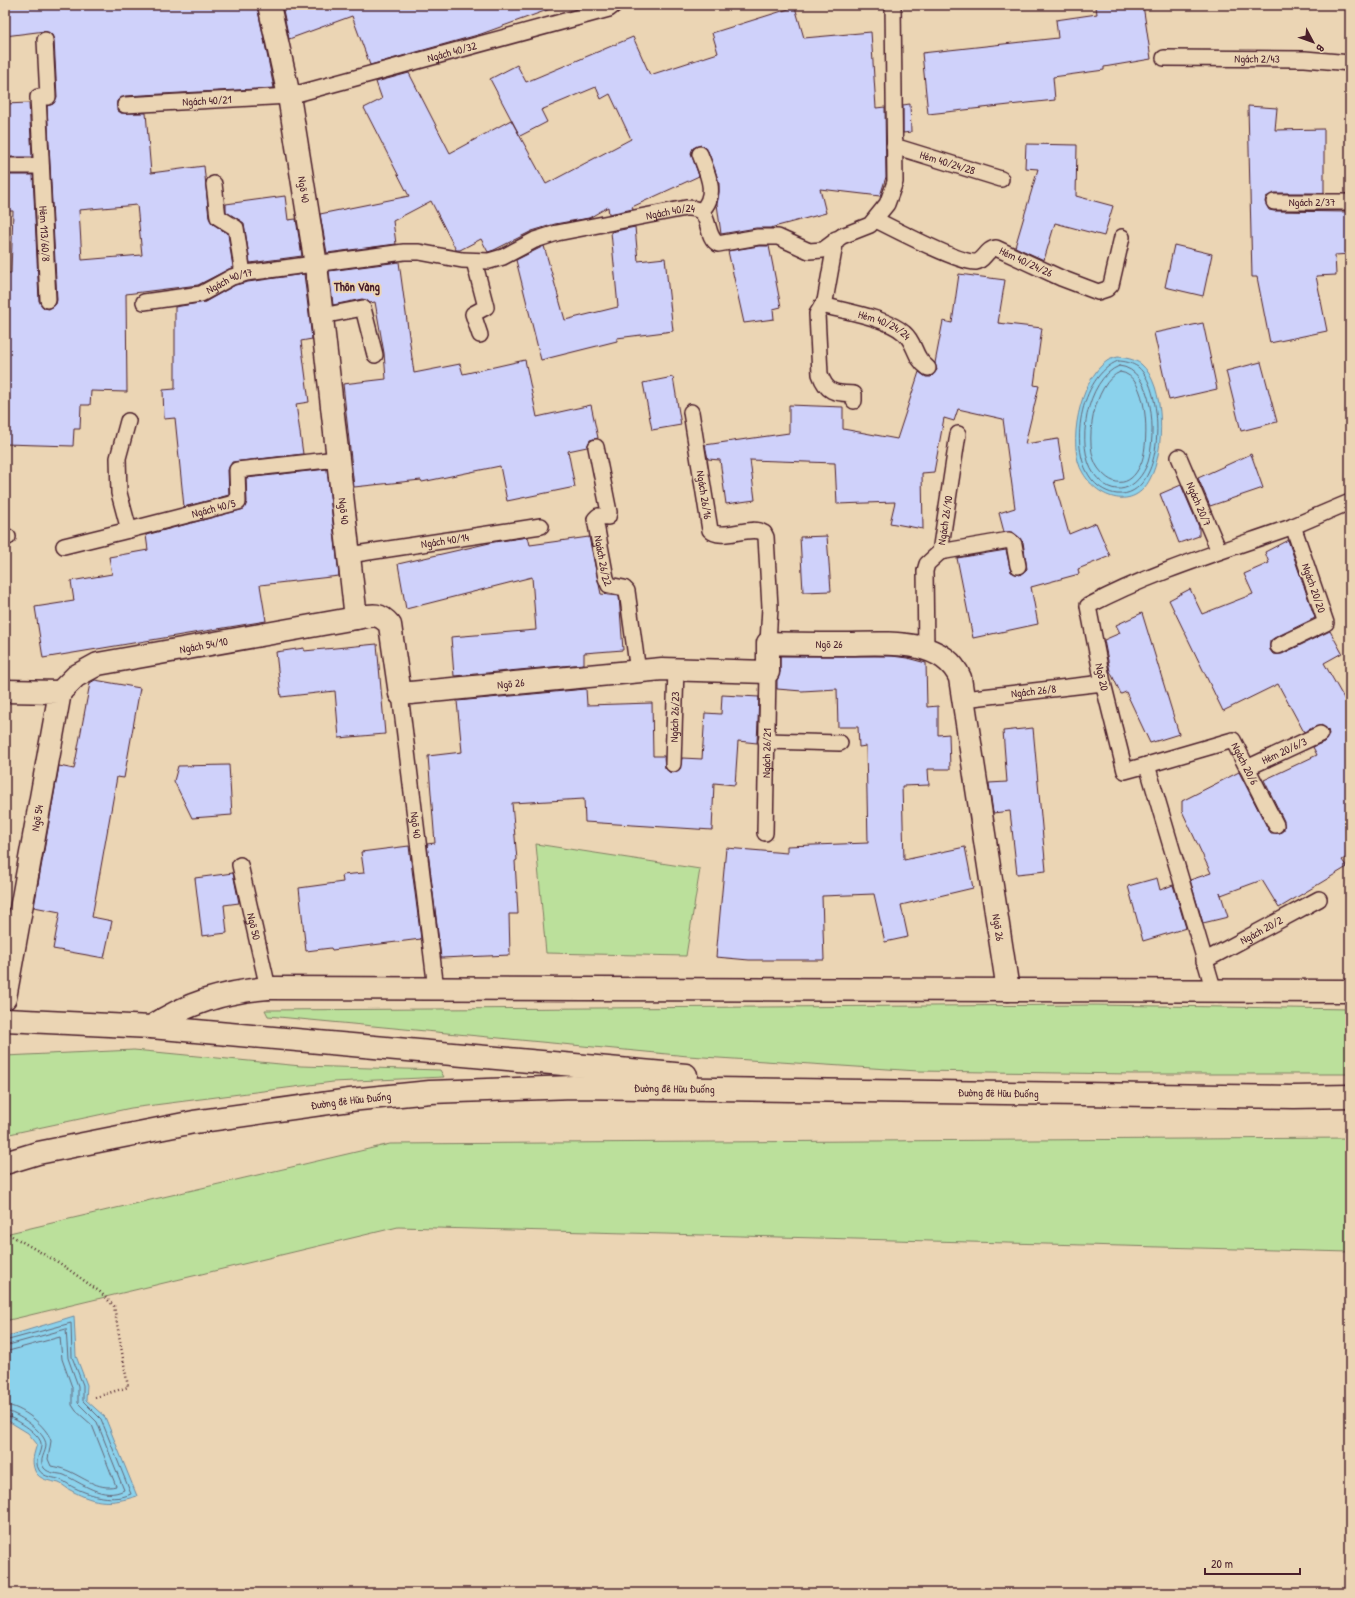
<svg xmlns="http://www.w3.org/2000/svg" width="1355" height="1598" font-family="'Patrick Hand',sans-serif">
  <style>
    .green { fill: #bbe09b; stroke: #828063 }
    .water { fill: #8bd2ec; stroke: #718a9f }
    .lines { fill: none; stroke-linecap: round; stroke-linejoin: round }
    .shore { stroke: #646778; stroke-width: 1 }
    .building { fill: #cfd1fa; stroke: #4a1f2b; fill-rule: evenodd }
    .service-casing { stroke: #4a1f2b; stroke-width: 18 }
    .minor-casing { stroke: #4a1f2b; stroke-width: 25 }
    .tertiary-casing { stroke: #4a1f2b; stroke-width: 25 }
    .secondary-casing { stroke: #4a1f2b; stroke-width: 25 }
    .path { stroke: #4a1f2b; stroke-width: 2.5; stroke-dasharray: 1 3; stroke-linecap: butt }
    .service { stroke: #ebd5b4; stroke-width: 15 }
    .minor { stroke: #ebd5b4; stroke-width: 22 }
    .tertiary { stroke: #ebd5b4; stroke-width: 22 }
    .secondary { stroke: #ebd5b4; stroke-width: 22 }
    .labels { text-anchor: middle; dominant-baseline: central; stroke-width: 4; stroke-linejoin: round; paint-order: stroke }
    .street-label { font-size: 11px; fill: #4a1f2b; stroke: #ebd5b4 }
    .neighbourhood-label { font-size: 12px; font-weight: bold; fill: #4a1f2b; stroke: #ebd5b4 }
  </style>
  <rect width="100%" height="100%" fill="#ebd5b4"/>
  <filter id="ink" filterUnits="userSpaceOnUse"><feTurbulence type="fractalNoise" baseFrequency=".025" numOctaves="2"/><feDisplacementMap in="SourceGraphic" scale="8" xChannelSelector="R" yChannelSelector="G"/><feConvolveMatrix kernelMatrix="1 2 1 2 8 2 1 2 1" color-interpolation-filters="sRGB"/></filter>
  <g filter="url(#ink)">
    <g class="green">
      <polygon points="536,844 700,869 686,956 546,953"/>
      <polygon points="1096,1005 1350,1009 1350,1074 1132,1074 918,1071 688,1056 268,1016 265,1010"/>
      <polygon points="134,1050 301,1066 440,1070 444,1077 333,1082 131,1108 5,1135 5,1056"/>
      <polygon points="1350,1138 1350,1252 398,1227 5,1321 5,1234 390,1144"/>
    </g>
    <g class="water">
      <path d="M1118,357c8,1 16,2 23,7 25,21 24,88 9,115 -16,32 -52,20 -67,-6 -17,-27 -3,-94 24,-112 3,-2 7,-3 11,-4z"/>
      <path d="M74,1316l2,40 11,29 -1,15 19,17 32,79c-25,8 -41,8 -65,-5 -5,-2 -8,-6 -13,-8 -8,-2 -20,-3 -24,-12 -4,-10 -1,-17 2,-27l-9,-11 -23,-14v-82z"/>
    </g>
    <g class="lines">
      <g class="shore">
        <path d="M1118,361c7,0 14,2 20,6 28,23 28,131 -21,127 -9,-1 -18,-6 -24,-13 -26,-30 -13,-105 25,-120z"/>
        <path d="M1119,366c36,3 37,71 29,96 -10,28 -35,38 -54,12 -19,-27 -8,-95 25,-108z"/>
        <path d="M1120,372c29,3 29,69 22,89 -9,25 -28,29 -44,7 -16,-22 -4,-86 22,-96z"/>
        <path d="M5,1341l66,-18 1,34 11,28v16l18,18 30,75c-18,8 -39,2 -56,-6 -5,-2 -9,-6 -14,-8 -7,-3 -17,-2 -22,-10 -6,-10 3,-17 2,-27 -2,-10 -27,-26 -36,-27"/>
        <path d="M5,1346l61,-17 2,29 10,28v17l19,19 27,68c-21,11 -42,-7 -60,-15 -6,-2 -15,-1 -20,-7 -6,-8 2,-15 2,-23 0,-13 -30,-33 -41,-34"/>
        <path d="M5,1352l55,-15 2,22 10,28v18l4,6 16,14 24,61c-18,5 -34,-10 -50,-16 -5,-2 -10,-3 -15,-4l-3,-7 3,-18c-4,-15 -30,-35 -46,-36"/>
      </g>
    </g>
    <g class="building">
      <path d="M5,5h252l17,83 -149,8 -8,5v9l4,3h25l5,60 53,-7 5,52 4,6 15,10 5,33 -35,18 -72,9 1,98 -36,-1 -1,14h-9l-1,24h-6l-1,17 -68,-2v-171h6l2,-62h-8v-36h28l6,126 5,7 5,1 7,-5 1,-4 -10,-194 6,-2 4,-7 -3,-57 -2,-5 -7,-4 -40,5zM137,205l5,50 -60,5 -3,-50z"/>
      <polygon points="282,5 553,5 553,8 481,34 370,65 352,16 289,39"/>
      <polygon points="1110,5 1143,5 1151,59 1104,67 1104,70 1053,77 1055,100 928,114 922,53 1058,38 1056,20 1097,14 1096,7"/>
      <polygon points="795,7 804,38 871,32 876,108 885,107 886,177 880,196 820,189 826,213 770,228 756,228 721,234 717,204 719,192 719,182 708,151 701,145 693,148 691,153 699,176 632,207 633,209 609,214 608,207 589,218 555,224 532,231 494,250 488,252 481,239 460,250 456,250 431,201 393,221 396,244 327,253 320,214 409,196 364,108 382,99 376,82 409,73 450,153 511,120 546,184 631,139 610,94 601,99 596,87 541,110 547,122 520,136 490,79 517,65 526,82 633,37 650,75 718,53 712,33"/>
      <polygon points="29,103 32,157 5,157 5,104"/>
      <polygon points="910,104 911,132 903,133 903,105"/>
      <polygon points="1248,106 1277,108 1275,130 1324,129 1324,193 1274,193 1266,197 1265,202 1269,210 1274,211 1350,212 1350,254 1335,255 1336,275 1316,276 1327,331 1270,343 1257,277 1252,277"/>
      <polygon points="1026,144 1077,145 1076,196 1113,206 1104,236 1055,223 1044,260 1015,247 1038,169 1025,168"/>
      <polygon points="285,196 288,220 296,219 302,256 250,263 244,223 226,212 226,204"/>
      <polygon points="635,227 638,261 665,258 673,331 617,338 617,341 541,360 516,260 544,246 565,320 618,307 611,232"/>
      <polygon points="1174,245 1212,254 1203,296 1165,287"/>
      <polygon points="759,246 769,246 781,307 773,309 774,319 744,323 728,251"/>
      <polygon points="399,262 414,373 460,364 463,374 525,360 537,417 591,405 598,438 590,440 587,447 568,451 575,487 507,501 500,466 422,482 421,480 354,487 343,384 386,379 384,353 375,302 370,303 366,300 362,299 333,305 329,271"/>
      <polygon points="304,274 312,339 301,341 309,402 296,404 303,454 232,462 228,470 229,495 184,507 175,418 164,419 163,390 175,389 175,307 205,302 235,285 248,282"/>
      <polygon points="959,274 1005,280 998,323 1042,328 1034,385 1039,386 1025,444 1058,439 1064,479 1054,481 1069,534 1096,523 1110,556 1078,569 1079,574 1031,587 1038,624 973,638 957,558 1006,550 1011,572 1020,575 1027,569 1023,542 1014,533 1004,532 999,513 1015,508 1003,419 958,409 954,421 944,418 934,472 922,473 923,529 890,523 895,502 837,504 835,463 750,460 755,500 726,504 720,460 708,459 705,445 789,433 789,405 843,407 843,429 897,439 919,372 926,377 931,377 937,370 935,363 943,321 952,323"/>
      <polygon points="1203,323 1217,389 1169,400 1154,333"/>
      <polygon points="1261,362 1277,422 1241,431 1226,371"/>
      <polygon points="673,377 681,425 652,430 643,383"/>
      <polygon points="1251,454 1263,488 1210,506 1198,478"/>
      <polygon points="327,469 339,576 260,585 266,621 43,658 35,607 74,601 71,581 112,574 109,557 148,550 146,535 244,509 247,502 246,478"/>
      <polygon points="1181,485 1199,527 1199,536 1179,543 1160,494"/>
      <polygon points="827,536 831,591 803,592 800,537"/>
      <polygon points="528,537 530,545 589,537 601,594 619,596 623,650 584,653 584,664 454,676 451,637 536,630 532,577 406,609 398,564 494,542"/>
      <polygon points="1288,540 1315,618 1274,638 1270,641 1270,650 1273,654 1282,654 1330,631 1342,653 1324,663 1350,709 1350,855 1342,860 1347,867 1279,908 1262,880 1221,895 1220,892 1228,917 1203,923 1190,880 1211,873 1182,811 1182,801 1239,772 1268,829 1271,833 1280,833 1284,830 1284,821 1264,780 1317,755 1313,747 1324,742 1329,734 1328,730 1321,725 1304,732 1278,684 1223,711 1169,600 1190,589 1202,614 1253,594 1244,574 1269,563 1265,552"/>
      <polygon points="1142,613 1179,734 1150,743 1126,692 1121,694 1110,671 1104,640 1120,633 1116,625"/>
      <polygon points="377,644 385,734 339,738 335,691 281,697 276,652 304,648 304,651"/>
      <polygon points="780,656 892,656 907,658 926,663 927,707 938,706 938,735 949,734 950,769 928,769 929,785 902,786 904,860 965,847 973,888 901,905 908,937 885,942 874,894 822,896 824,960 749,960 716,957 726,848 787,853 787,846 868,843 866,746 859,747 858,727 838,727 837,689 802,691 777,689 777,680 780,672"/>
      <polygon points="95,680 140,688 124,778 117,777 92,917 112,921 104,958 53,949 60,912 34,907 59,766 74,769 90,683"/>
      <polygon points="586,689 587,705 652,703 653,756 664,756 665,768 669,772 673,773 680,769 682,758 702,759 705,713 721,714 722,695 759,697 757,743 738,741 735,785 714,783 712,830 585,822 584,799 512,803 517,860 515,861 518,914 509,914 510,955 441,958 427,844 435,843 428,756 462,752 457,701"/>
      <polygon points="1033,728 1046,871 1017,874 1010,811 993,813 989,783 1007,782 1003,731"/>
      <polygon points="229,765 232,815 192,818 174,781 178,766"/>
      <polygon points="409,846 421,939 332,950 331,948 306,951 299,888 343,882 342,875 364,873 361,852"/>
      <polygon points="233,873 239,903 224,905 227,933 202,936 195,878"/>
      <polygon points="1157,878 1160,890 1173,885 1186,928 1143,941 1128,886"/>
    </g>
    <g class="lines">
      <g class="service-casing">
        <g id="service">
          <path id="s1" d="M45,40l3,57h-10l10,203"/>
          <path id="s2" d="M1164,58l141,1 45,4"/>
          <path id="s3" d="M125,105l164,-9 320,-87 5,-4"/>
          <path id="s4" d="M894,146l107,33"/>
          <path d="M700,154c7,19 19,41 1,57"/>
          <polyline points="5,166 41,166"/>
          <polyline points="214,184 218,217 236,228 243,274"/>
          <path id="s5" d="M1274,202h76"/>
          <path id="s6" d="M876,220c16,8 85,44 100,42 9,-2 10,-13 20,-14l65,30 37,14 9,-3 4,-4 11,-48"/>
          <path d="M836,239l-11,62 -8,13 3,60c7,20 16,19 34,20v7"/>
          <polyline points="474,261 486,307 473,314 480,335"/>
          <path id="s7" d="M144,302l57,-8 31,-17 14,-4 158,-21h15l43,8 27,1 14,-4 32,-17 22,-7 129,-25c29,-1 16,26 32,36l40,-7h20l31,14 14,-1 19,-14 28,-11 17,-21 8,-22 -2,-177"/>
          <path id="s8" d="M822,305c22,6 66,13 82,28 12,10 9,24 24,35"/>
          <polyline points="322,316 363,308 375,355"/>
          <path id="s9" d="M691,412l19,118c11,12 40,-6 54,3l2,4 4,70 -2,36"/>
          <path id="s10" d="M128,421l-10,37 1,35 10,37 109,-28 -1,-32 100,-11"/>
          <path id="s11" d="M596,447l13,65 -1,5 -10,-1 -3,3 11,59 3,7 15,3 3,3 11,81"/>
          <path id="s12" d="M1179,457l40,94"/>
          <polyline points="5,537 8,537"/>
          <polyline points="64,546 129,530"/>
          <polyline points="940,552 1009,540 1014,544 1018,566"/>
          <path id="s13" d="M349,555l192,-29"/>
          <polyline points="1278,646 1326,623 1293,526"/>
          <path id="s14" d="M926,650l-1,-79 2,-7 13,-12 18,-118"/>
          <path id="s15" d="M400,694l36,295"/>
          <path id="s16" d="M964,699l139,-16"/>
          <polyline points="766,741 840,743"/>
          <path id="s17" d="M673,764l3,-95"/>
          <path id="s18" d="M1147,765l86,-25 43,85"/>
          <path id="s19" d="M1247,768l73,-34"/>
          <path id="s20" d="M765,833l3,-161"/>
          <path id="s21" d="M240,865l28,123"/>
          <path id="s22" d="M1204,961l115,-62"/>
          <path d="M1214,991l-67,-226 -22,6 -22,-88 -15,-77c64,-34 135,-55 203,-79 20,-8 39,-17 59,-25"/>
        </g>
      </g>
      <g class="minor-casing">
        <g id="minor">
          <path id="s23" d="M269,5l20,91 27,169 40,353c16,-3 23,-6 34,7l10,69 262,-25 106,3v-29c25,1 51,1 76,1 37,0 98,-8 116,34l48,312"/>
          <polyline points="5,691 60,692 5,998"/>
          <path id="s24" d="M60,692l16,-16 22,-12 258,-46"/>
          <path d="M151,1027c36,-24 73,-35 117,-39"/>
        </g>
      </g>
      <g class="tertiary-casing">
        <polyline id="tertiary" points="268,988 1350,991"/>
      </g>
      <g class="secondary-casing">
        <g id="secondary">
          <polyline points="5,1020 151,1027 686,1075"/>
          <path id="s25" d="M5,1163l33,-10 156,-31 156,-22 80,-8 143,-5 721,10 56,-1"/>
        </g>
      </g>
      <polyline class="path" points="5,1232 61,1264 100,1292 114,1306 128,1387 93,1398"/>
      <use href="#service" class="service"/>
      <use href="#minor" class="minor"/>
      <use href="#tertiary" class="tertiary"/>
      <use href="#secondary" class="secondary"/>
    </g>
  </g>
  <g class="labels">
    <g class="street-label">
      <text stroke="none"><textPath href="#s3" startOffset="333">Ngách 40/32</textPath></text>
      <text stroke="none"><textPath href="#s2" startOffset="93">Ngách 2/43</textPath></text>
      <text stroke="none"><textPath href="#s3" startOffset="82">Ngách 40/21</textPath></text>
      <text stroke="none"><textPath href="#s4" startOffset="56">Hẻm 40/24/28</textPath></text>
      <text stroke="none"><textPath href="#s23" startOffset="188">Ngõ 40</textPath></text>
      <text stroke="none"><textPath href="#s5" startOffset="38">Ngách 2/37</textPath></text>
      <text stroke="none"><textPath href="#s7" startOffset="542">Ngách 40/24</textPath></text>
      <text stroke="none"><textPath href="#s1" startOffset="204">Hẻm 113/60/8</textPath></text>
      <text stroke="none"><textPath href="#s6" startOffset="167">Hẻm 40/24/26</textPath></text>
      <text stroke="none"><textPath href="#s7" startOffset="89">Ngách 40/17</textPath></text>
      <text stroke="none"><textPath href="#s8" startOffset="66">Hẻm 40/24/24</textPath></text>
      <text stroke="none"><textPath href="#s9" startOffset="84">Ngách 26/16</textPath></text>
      <text stroke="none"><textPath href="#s12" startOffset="51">Ngách 20/7</textPath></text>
      <text stroke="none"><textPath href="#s10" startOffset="199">Ngách 40/5</textPath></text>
      <text stroke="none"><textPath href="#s23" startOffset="512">Ngõ 40</textPath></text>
      <text stroke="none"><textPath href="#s14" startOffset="136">Ngách 26/10</textPath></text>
      <text stroke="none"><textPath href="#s13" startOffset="97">Ngách 40/14</textPath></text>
      <text stroke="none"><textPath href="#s11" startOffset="128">Ngách 26/22</textPath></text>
      <text transform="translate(1314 588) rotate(71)">Ngách 20/20</text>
      <text stroke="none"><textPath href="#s23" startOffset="1186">Ngõ 26</textPath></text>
      <text stroke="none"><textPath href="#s24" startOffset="155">Ngách 54/10</textPath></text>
      <text transform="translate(1102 677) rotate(78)">Ngõ 20</text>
      <text stroke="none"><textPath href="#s23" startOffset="838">Ngõ 26</textPath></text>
      <text stroke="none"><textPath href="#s16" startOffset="70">Ngách 26/8</textPath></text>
      <text stroke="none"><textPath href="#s17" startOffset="47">Ngách 26/23</textPath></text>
      <text stroke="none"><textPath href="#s19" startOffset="41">Hẻm 20/6/3</textPath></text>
      <text stroke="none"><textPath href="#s20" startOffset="80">Ngách 26/21</textPath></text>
      <text stroke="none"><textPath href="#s18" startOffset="116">Ngách 20/6</textPath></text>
      <text transform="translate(37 818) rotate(-80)">Ngõ 54</text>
      <text stroke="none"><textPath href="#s15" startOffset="132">Ngõ 40</textPath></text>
      <text stroke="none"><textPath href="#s21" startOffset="63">Ngõ 50</textPath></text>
      <text stroke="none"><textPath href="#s23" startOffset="1582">Ngõ 26</textPath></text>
      <text stroke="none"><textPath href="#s22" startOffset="65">Ngách 20/2</textPath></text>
      <text stroke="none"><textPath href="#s25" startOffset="676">Đường đê Hữu Đuống</textPath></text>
      <text stroke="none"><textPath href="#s25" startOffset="1000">Đường đê Hữu Đuống</textPath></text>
      <text stroke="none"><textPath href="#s25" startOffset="352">Đường đê Hữu Đuống</textPath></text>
    </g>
    <g class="neighbourhood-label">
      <text x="357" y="286">Thôn Vàng</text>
    </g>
  </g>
  <rect width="1355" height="1598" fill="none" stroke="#ebd5b4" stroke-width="20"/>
  <rect x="10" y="10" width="1335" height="1578" fill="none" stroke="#4a1f2b" stroke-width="1.5" filter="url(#ink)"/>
  <g transform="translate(1313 42) rotate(131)" stroke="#ebd5b4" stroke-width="3" paint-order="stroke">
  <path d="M0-3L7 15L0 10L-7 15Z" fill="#4a1f2b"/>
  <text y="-6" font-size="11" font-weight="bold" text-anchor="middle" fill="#4a1f2b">B</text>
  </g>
  <path d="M1205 1568v6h95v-6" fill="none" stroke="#4a1f2b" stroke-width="2"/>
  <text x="1211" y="1568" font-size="12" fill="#4a1f2b" stroke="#ebd5b4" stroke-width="3" paint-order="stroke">20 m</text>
</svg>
